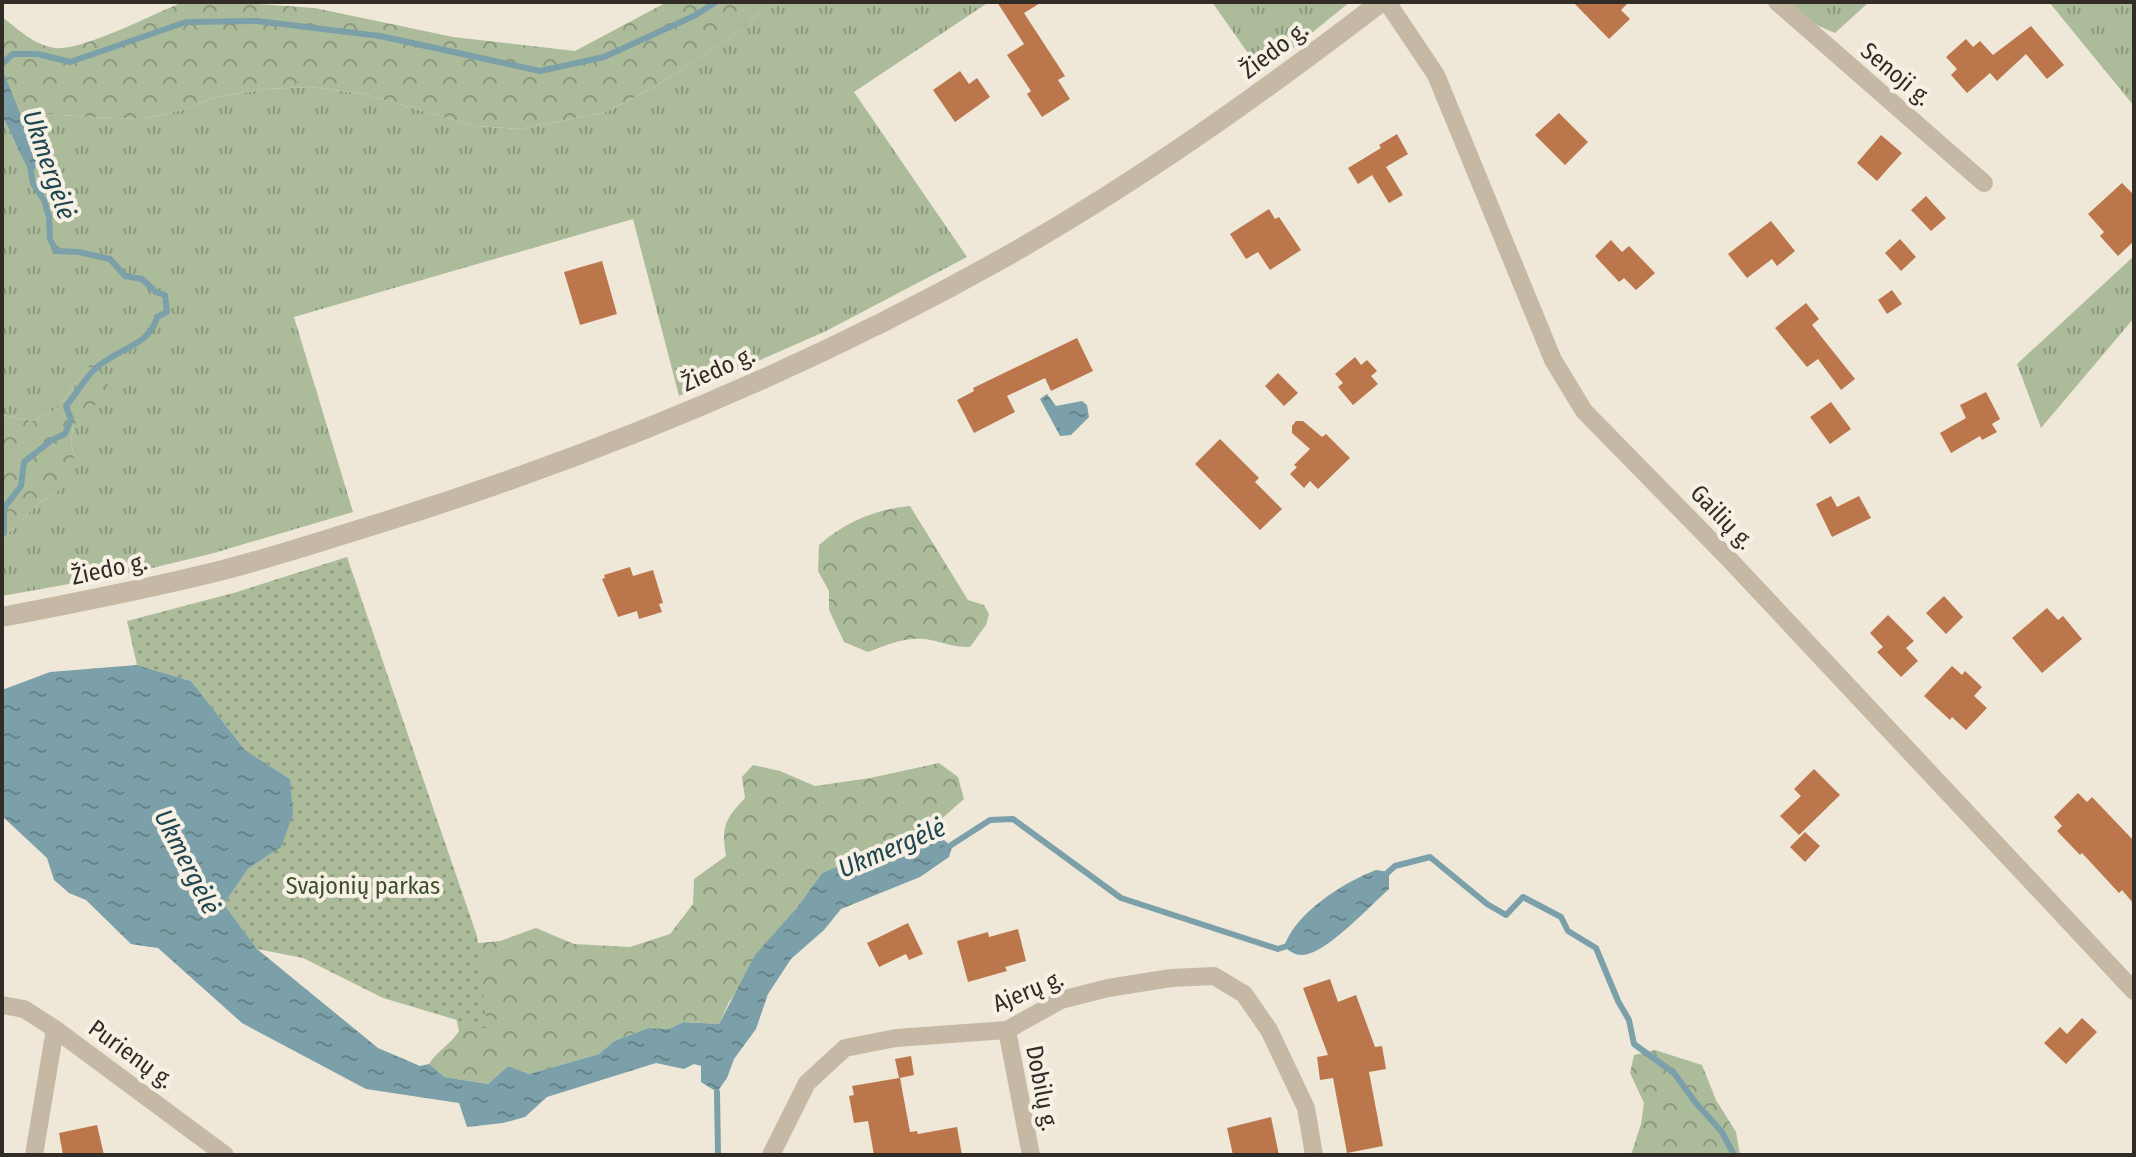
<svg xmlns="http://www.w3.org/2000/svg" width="2136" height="1157" font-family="'Fira Sans Condensed',sans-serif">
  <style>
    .grass { fill: url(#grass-tufts) }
    .forest { fill: url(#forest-crowns) }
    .park { fill: url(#park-dots) }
    .water { fill: url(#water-ripples) }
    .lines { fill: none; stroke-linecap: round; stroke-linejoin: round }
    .stream { stroke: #7ba0a9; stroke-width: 6 }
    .building { fill: #bb774b }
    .minor { stroke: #c5b9a6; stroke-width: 18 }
    .tertiary { stroke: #c5b9a6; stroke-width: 20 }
    .labels { text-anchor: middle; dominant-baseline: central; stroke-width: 8; stroke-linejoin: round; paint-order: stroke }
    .street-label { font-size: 24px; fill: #322c26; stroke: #f7f1e5 }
    .park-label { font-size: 24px; fill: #3d4e2c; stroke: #f7f1e5 }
    .water-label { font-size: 26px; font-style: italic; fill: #204650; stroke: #f7f1e5 }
  </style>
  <defs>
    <pattern id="grass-tufts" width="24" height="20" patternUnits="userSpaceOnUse" patternTransform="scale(2)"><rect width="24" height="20" fill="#acbc9b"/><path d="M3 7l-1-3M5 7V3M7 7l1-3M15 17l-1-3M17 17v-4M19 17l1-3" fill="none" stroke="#8d997e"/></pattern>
    <pattern id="forest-crowns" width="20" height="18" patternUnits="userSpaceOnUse" patternTransform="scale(2)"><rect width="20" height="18" fill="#acbc9b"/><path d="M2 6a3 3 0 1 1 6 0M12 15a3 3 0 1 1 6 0" fill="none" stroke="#8d997e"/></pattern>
    <pattern id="park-dots" width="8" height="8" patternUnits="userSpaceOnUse" patternTransform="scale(2)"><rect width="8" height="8" fill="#acbc9b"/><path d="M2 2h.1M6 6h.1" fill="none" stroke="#8d997e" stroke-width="1.8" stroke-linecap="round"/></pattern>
    <pattern id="water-ripples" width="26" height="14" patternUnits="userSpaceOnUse" patternTransform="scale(2)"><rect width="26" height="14" fill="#7ba0a9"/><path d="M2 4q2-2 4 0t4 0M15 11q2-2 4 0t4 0" fill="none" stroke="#658389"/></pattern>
  </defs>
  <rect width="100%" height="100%" fill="#efe8d9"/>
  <g class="grass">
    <polygon points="771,2 989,2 854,92 967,257 826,331 679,396 633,219 294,317 353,512 214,553 136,572 2,596 2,539 40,502 56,493 74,457 71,443 73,426 89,409 91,363 56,410 32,421 2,415 2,115 25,164 32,143 17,112 87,117 143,119 182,110 216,97 265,89 310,87 364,94 475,126 520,129 606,112 658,85 740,31"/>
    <polygon points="1212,2 1350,2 1262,73"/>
    <polygon points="1786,2 1869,2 1835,33 1805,20"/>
    <polygon points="2049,2 2134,2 2134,106"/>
    <polygon points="2134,256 2134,318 2041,428 2017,364"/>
  </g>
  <g class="forest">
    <path d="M183,2h44l88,6 138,29 122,14 92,-49h104l-31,29 -82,54 -52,27 -86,17 -45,-3 -111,-32 -54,-7 -45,2 -49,8 -34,13 -39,9 -56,-2 -70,-5 -15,-44v-51c16,12 32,28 53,31 28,3 98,-34 128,-46z"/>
    <polygon points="91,363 108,381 107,393 73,426 71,443 74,457 69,477 56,493 40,502 2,539 2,415 32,421 56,410"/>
    <path d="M910,506l58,94 16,5 5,9 -3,11 -16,22c-17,1 -29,-6 -45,-8 -21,-2 -38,6 -57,13l-24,-10 -15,-32v-19l-11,-20 1,-26c26,-23 57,-36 91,-39z"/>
    <path d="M939,763l19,14 6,22 -26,23 5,17 -31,11 -28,-3 -62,26 -93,129 -10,22 -34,-2 -16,7 -21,-1 -34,13 -15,13 -70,20 -21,-8 -20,18 -45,-7 -14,-13c9,-14 22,-20 30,-33l-5,-22 -148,-160 163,95 31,-3 36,-13 38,16 56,3 40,-13 23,-30 1,-25 32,-23c-5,-29 -1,-37 19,-58l-3,-21 11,-12 27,6 35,15 55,-8z"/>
    <polygon points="1655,1050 1702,1065 1716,1100 1736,1132 1740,1155 1631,1155 1641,1124 1644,1103 1630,1073 1634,1055"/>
  </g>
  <polygon class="park" points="347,557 477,936 487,1029 383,998 303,958 257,949 224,904 248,869 281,847 290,779 245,750 191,681 137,665 127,621 237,592"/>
  <g class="water">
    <path d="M2,68c12,32 27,63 36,96l-5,8 -8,-8 -23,-49z"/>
    <polygon points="1047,394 1056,406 1082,401 1087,405 1089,417 1071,435 1060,436 1040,399"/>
    <polygon points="137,665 191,681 245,750 290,779 293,814 281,847 248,869 224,904 257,949 378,1048 420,1066 429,1064 444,1077 488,1084 508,1066 529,1074 599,1054 614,1041 648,1028 669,1029 684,1022 719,1024 755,955 796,909 822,873 884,847 912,850 943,839 952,847 949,857 920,877 841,909 824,930 791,959 768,994 756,1029 734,1059 727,1078 717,1092 701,1082 701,1066 694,1064 684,1069 656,1063 547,1097 525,1117 503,1123 467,1127 459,1103 366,1089 242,1023 158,948 131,944 86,900 69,893 54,880 47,858 2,816 2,690 50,672"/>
    <path d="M1376,870l13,2v17c-19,17 -58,59 -81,65 -10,3 -16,-1 -24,-7 11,-34 60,-65 92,-77z"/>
  </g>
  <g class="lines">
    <g class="stream">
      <polyline points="2,64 13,54 38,54 70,62 186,22 257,21 380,36 540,71 604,57 694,16 716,2"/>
      <path d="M4,533v-25l17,-22 3,-24 28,-22 13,-6 6,-15 -5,-13c10,-12 18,-26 28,-36 18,-20 56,-23 63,-53l10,-5 -2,-17 -9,-3 -14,-13 -17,-3 -15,-17 -31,-7 -23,-1 -6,-12 -1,-22 -5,-17 -11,-16 -3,-18"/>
      <polyline points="945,849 990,820 1013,819 1121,898 1278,949 1290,945"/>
      <polyline points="1385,875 1395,866 1430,857 1487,904 1506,915 1523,897 1561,917 1568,931 1596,948 1618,1001 1629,1020 1634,1044 1674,1073 1695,1102 1722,1132 1734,1155"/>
      <polyline points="717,1092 718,1155"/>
    </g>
  </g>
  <g class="building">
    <polygon points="997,2 1042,2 1024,13 1065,76 1058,80 1070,99 1042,117 1027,94 1031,91 1007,55 1024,44"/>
    <polygon points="1573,2 1629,2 1621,10 1630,19 1609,39"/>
    <polygon points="2031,26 2064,65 2047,79 2026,54 1997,81 1990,73 1967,93 1951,75 1957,69 1946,57 1966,39 1973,47 1980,41 1993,55"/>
    <polygon points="960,71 969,84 977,78 990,97 955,122 933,90"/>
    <polygon points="1559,113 1588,142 1565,165 1535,135"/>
    <polygon points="1397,134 1408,154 1386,167 1403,195 1389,203 1372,175 1358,184 1348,168 1381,148 1379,145"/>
    <polygon points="1881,135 1902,153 1877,181 1857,163"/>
    <polygon points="2122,183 2134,195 2134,241 2118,256 2100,236 2104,232 2088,214"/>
    <polygon points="1926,196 1946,218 1931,231 1911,210"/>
    <polygon points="1269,209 1275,219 1279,217 1301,250 1270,270 1258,252 1246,259 1230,234"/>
    <polygon points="1771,221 1795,251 1777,266 1772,259 1747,278 1728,254"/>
    <polygon points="1900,239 1916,257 1901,271 1885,253"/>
    <polygon points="1611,240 1622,252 1629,246 1655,273 1636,290 1624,278 1619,282 1595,256"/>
    <polygon points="602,261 617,314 580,325 564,272"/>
    <polygon points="1892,290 1902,304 1887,314 1878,300"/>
    <polygon points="1806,303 1819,319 1812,325 1855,379 1841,390 1818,359 1807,367 1775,328"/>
    <polygon points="1077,338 1093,371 1051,391 1045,378 1007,396 1015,412 974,433 957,400 974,391 973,388"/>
    <polygon points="1355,357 1361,365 1367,360 1377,371 1371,376 1378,384 1353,405 1338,387 1343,383 1335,374"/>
    <polygon points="1278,373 1298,393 1284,406 1265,386"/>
    <polygon points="1986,392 2000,419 1992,424 1997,432 1982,440 1980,436 1951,453 1940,433 1966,418 1960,405"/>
    <polygon points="1831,402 1851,429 1830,444 1810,417"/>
    <polygon points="1296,421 1303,421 1322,437 1326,434 1350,458 1318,489 1310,481 1304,488 1290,474 1297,467 1294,465 1310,449 1292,433 1292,426"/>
    <polygon points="1220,439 1259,478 1255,482 1282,509 1260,530 1195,464"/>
    <polygon points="1831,496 1837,507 1859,496 1871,518 1832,537 1816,504"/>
    <polygon points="630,567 633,576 653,570 663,603 659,604 662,612 639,619 637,611 618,617 602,579 605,578 604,575"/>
    <polygon points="1944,596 1963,617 1946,634 1926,613"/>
    <polygon points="2047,608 2058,620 2063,616 2082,639 2042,673 2012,638"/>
    <polygon points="1888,615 1914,641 1906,648 1918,661 1901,677 1877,652 1883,647 1870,633"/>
    <polygon points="1952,666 1962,675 1965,671 1982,687 1974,696 1987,708 1966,730 1952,717 1950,720 1924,696"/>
    <polygon points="1814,769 1840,795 1799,835 1780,816 1801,796 1794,789"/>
    <polygon points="2078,793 2087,802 2092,797 2134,841 2134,904 2122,890 2119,893 2082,853 2080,855 2057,831 2062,826 2054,817"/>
    <polygon points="1805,832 1820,846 1805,862 1790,847"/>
    <polygon points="908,923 923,954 909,960 906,954 879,967 867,943"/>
    <polygon points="1018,929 1026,961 1005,967 1007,971 968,982 957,941 988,932 989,937"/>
    <polygon points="1330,979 1338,1002 1356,995 1375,1047 1382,1046 1386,1069 1369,1072 1383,1146 1347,1153 1333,1078 1320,1080 1317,1057 1328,1055 1303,988"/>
    <polygon points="2082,1018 2097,1032 2066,1064 2044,1043 2060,1027 2067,1034"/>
    <polygon points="911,1056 914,1075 900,1078 910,1132 917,1131 918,1134 957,1127 962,1155 874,1155 868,1121 854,1123 849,1096 854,1095 852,1086 899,1078 895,1059"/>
    <polygon points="1271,1117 1279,1155 1233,1155 1227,1128"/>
    <polygon points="97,1125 104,1155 63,1155 59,1133"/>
  </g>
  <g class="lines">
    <g class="minor">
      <polyline points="1387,2 1436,75 1553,360 1584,411 1728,558 2134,991"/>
      <polyline points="1777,2 1984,183"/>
      <polyline points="2,1005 24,1009 55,1029 225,1155"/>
      <polyline points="1007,1030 1031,1155"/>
      <polyline points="34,1155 55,1029"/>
      <polyline points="771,1155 807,1083 845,1048 896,1038 1007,1030 1061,1000 1108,988 1171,978 1214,976 1244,994 1269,1030 1306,1108 1314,1155"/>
    </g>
    <path class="tertiary" d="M2,617c73,-14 145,-28 217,-46 52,-13 103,-30 155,-46 219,-68 433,-156 633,-269 132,-75 254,-162 374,-254"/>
  </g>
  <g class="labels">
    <g class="street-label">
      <text transform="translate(1274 50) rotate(-37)">Žiedo g.</text>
      <text transform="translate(1896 74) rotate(40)">Senoji g.</text>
      <text transform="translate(718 369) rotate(-24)">Žiedo g.</text>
      <text transform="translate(1722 517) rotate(46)">Gailių g.</text>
      <text transform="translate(109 569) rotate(-12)">Žiedo g.</text>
      <text transform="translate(1028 991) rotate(-22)">Ajerų g.</text>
      <text transform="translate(131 1054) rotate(36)">Purienų g.</text>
      <text transform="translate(1042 1088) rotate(79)">Dobilų g.</text>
    </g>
    <g class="park-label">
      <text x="363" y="886">Svajonių parkas</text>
    </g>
    <g class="water-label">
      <text transform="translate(49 165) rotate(71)">Ukmergėlė</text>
      <text transform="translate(892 848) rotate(-23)">Ukmergėlė</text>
      <text transform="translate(187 862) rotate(63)">Ukmergėlė</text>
    </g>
  </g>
  <rect width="2136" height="1157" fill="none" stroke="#322c26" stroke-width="8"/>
</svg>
